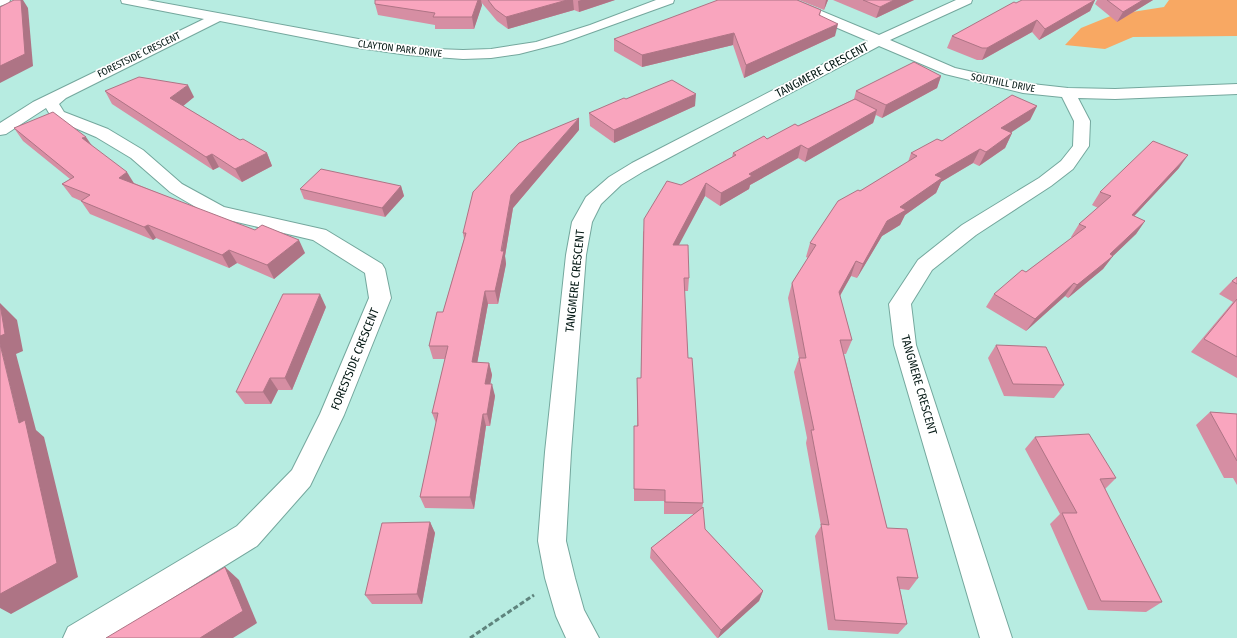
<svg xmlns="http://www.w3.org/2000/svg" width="1237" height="638" font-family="'Fira Sans Condensed',sans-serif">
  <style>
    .green { fill: #f8a863 }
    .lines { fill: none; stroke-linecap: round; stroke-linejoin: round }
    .minor-casing { stroke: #74a79d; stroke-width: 2 }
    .path { stroke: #5f847d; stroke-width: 3; stroke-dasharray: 5 2.5; stroke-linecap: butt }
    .minor { fill: #fff; fill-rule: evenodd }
    .wall { fill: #d68ea3 }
    .shaded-wall { fill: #ae7485 }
    .building { fill: #f9a5be; stroke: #ae7485 }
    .labels { text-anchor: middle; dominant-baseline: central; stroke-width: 3.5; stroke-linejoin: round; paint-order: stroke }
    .far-street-label { font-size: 10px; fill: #031713; stroke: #fff }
    .street-label { font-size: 12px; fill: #031713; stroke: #fff }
  </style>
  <rect width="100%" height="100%" fill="#b7ece1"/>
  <polygon class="green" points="1169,0 1237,0 1237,36 1133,37 1105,49 1065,45 1081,28 1113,15 1164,7"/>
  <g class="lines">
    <g class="minor-casing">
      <g id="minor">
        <polygon points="0,0 10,0 9,3 0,6"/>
        <polygon points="121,0 147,0 380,43 435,49 463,50 491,49 536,42 590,25 656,0 674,0 673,3 562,43 519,54 491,58 463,59 408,55 352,47 220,21 66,98 59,104 64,112 108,129 143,150 182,184 224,207 326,230 382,264 385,269 391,298 344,415 310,486 257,546 108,638 63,638 68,627 237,526 292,470 320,414 369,298 365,273 313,240 211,216 170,192 131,158 96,137 52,118 46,108 6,134 0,135 0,123 33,102 204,19 127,4 122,3"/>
        <polygon points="778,0 795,0 879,35 956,0 972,0 971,3 890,40 955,68 1023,83 1068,88 1115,89 1237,84 1237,94 1115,99 1078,98 1090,121 1089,146 1073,169 1051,186 976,235 932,270 911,304 916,345 1012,638 980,638 894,345 889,304 918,260 962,225 1039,178 1061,161 1073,146 1074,121 1062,97 1023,93 945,74 879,46 644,171 621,185 601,204 592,222 586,255 571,452 566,541 575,578 584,610 599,638 566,638 556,616 545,578 538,541 545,452 566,255 572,222 586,197 609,177 632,163 868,41 779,3"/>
      </g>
    </g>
    <polyline class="path" points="470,638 534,595"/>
    <use href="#minor" class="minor"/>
  </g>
  <g class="wall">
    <polygon points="375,0 615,0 579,12 574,10 508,29 497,21 481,2 482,5 474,29 435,29 435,25 378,15 375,4"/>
    <polygon points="799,0 828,0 824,10"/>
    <polygon points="833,0 914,0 876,18"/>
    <polygon points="1095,0 1090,11 1039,40 1032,32 982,60 977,60 947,48 952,36 1016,3"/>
    <polygon points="1097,0 1153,0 1117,22 1095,4"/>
    <polygon points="821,10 820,15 835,36 744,78 733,45 642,67 614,51 614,39"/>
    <polygon points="941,76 937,88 882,118 876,115 873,123 805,162 798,158 750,185 749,189 720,206 705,196 678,245 689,278 688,291 684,291 688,358 703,503 702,508 705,529 763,591 759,601 718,638 717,638 650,558 651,548 694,514 664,514 664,501 634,501 634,426 637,426 637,378 641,378 643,232 681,185 732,157 733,153 798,126 854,99 856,91"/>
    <polygon points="105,91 194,97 183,106 240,140 267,153 272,166 242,182 219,167 213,170 112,104"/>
    <polygon points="626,99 695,106 614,143 590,126 589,113"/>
    <polygon points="1037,106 1030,120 1010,132 1012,133 1005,148 979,166 973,163 941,182 936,193 905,215 900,225 882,236 857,278 851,276 840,296 852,340 846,354 844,354 887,528 918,578 909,590 900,589 907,624 898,634 828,630 815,536 821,526 806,443 807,438 794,372 799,358 788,298 792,283 808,258 806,257 810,243 860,191 908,162 911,153"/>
    <polygon points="14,128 92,146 134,183 305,253 274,279 237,263 229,268 156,238 153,240 90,214 81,201 72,197 62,184 70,179 23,141"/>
    <polygon points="579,130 513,208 505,256 506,264 498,304 488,304 477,363 489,363 492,375 490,384 495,396 490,426 486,426 474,509 425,508 420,497 436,423 432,413 445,359 433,359 429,346 443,312 464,239 463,233"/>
    <polygon points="1179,168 1134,216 1145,221 1136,234 1113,256 1103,269 1068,298 1065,296 1026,331 986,307 994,294 1026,272 1072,238 1071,237 1079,224 1098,208 1092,205 1100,192"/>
    <polygon points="401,186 404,196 385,217 304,199 300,189"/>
    <polygon points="1237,277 1237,378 1191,352 1233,302 1219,294 1232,281"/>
    <polygon points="326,307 292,390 278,390 271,404 245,404 236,392"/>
    <polygon points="996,345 1064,385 1054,398 1004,396 988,358"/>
    <polygon points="1210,412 1237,414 1237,485 1233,478 1224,478 1196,425"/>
    <polygon points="1035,437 1116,478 1105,489 1162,602 1146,612 1088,610 1050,524 1060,514 1025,449"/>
    <polygon points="430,522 435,533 422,604 372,604 365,595"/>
  </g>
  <g class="shaded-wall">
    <polygon points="21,0 23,0 28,8 33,66 0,83 0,66"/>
    <polygon points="478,0 481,0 482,5 474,29 472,17"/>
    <polygon points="567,0 573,0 574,10 508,29 506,17"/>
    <polygon points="581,0 615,0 579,12 578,1"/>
    <polygon points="826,0 828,0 824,10"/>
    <polygon points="894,0 914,0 876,18 880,7"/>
    <polygon points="1095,0 1090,11 1039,40 1045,29"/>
    <polygon points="1143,0 1153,0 1117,22 1123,12"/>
    <polygon points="1037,20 1032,32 982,60 987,48"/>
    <polygon points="838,24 835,36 744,78 746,65"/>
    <polygon points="734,33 733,45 642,67 642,55"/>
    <polygon points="941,76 937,88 882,118 886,105"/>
    <polygon points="188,85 194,97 177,111 170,98"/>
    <polygon points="696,94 695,106 614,143 614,130"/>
    <polygon points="1037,106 1030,120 995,143 1001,128"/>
    <polygon points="877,110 873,123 805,162 808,149"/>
    <polygon points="579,118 579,130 513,208 505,256 506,264 498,304 495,291 511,195"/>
    <polygon points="1012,133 1005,148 979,166 986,152"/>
    <polygon points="86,137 95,150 82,138"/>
    <polygon points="801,145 798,158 750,185 749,189 720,206 721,193 749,174"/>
    <polygon points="980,149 973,163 941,182 936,193 905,215 900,225 882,236 857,278 863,264 887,221 900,207 935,175"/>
    <polygon points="267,153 272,166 242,182 235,169"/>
    <polygon points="212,154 219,167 213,170 206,157"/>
    <polygon points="1188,155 1179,168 1123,228 1132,215"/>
    <polygon points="127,172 135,185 119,178"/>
    <polygon points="706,183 705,196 672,258 673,245"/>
    <polygon points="401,186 404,196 385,217 382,208"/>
    <polygon points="1145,221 1136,234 1113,256 1103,269 1068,298 1077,285"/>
    <polygon points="148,225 156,238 153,240 144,227"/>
    <polygon points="299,240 305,253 274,279 267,265"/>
    <polygon points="229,250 237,263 229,268 222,255"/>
    <polygon points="856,261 851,276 834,306 839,292"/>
    <polygon points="1074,283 1065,296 1026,331 1035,319"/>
    <polygon points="485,291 488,304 475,375 472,362"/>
    <polygon points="320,294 326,307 292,390 285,378"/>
    <polygon points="0,303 17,320 23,351 16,354 36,430 44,437 78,577 11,614 0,608 0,594 19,423 0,344"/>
    <polygon points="489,363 492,375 488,396 485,384"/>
    <polygon points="270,378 278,390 271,404 263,392"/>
    <polygon points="492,384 495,396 490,426 487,414"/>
    <polygon points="483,414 486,426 474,509 470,497"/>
    <polygon points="430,522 435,533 422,604 417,594"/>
    <polygon points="225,567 239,580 257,623 233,638 200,638"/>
    <polygon points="763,591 759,601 718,638 721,630"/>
  </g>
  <g class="building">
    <polygon points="14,0 21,0 25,54 0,66 0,7"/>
    <polygon points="375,0 478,0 472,17 433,17 435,13 375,4"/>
    <polygon points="488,0 567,0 506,17 495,9"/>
    <polygon points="718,0 797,0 821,10 819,15 838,24 746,65 734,33 642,55 614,39"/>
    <polygon points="863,0 894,0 880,7"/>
    <polygon points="1022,0 1095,0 1045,29 1037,20 987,48 982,48 952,36 1014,2 1016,3"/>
    <polygon points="1107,0 1143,0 1123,12"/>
    <polygon points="914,62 941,76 886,105 856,91"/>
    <polygon points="139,77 188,85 170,98 240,140 243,139 267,153 235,169 212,154 206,157 105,91"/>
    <polygon points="672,80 696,94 614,130 589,113 624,98 626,99"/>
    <polygon points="1012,95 1037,106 1001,128 1012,133 986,152 980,149 935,175 942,178 900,207 906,210 887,221 863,264 856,261 839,292 852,340 840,340 887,528 907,529 918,578 897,577 907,624 835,620 821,524 829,525 811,430 814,430 799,358 806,358 792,283 816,245 810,243 838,201 858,190 860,191 917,156 911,153 937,139 942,141"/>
    <polygon points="855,99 877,110 808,149 801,145 749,174 752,176 721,193 706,183 673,245 688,245 689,278 684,278 688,358 692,358 703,503 665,502 665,490 634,489 634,426 638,426 637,378 641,378 644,219 667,181 681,185 736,155 733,153 764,136 767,139 795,124 798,126"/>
    <polygon points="53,112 86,137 82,138 127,172 119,178 255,230 262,225 299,240 267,265 229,250 222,255 148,225 144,227 81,201 90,195 62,184 74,177 14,128"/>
    <polygon points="579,118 511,195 501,251 504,251 495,291 485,291 472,362 489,363 485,384 492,384 487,414 483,414 470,497 420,497 438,413 432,413 448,346 429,346 437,312 443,312 466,233 463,233 473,192 519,143"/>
    <polygon points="1153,141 1188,155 1132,215 1145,221 1110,254 1113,256 1077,285 1074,283 1035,319 994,294 1022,270 1026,272 1086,227 1079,224 1111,196 1100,192"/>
    <polygon points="321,169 401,186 382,208 300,189"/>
    <polygon points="1237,277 1237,284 1232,281"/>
    <polygon points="283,294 320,294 285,378 270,378 263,392 236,392"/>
    <polygon points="1237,299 1237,357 1204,339"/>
    <polygon points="0,304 5,334 0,336"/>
    <polygon points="0,344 19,423 25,420 57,563 0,594"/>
    <polygon points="996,345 1046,347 1064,385 1013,384"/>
    <polygon points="1210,412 1237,414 1237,461"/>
    <polygon points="1089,434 1116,478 1100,479 1162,602 1101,601 1062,513 1077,513 1035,437"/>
    <polygon points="703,507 705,529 763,591 721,630 651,548"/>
    <polygon points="430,522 417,594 365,595 382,523"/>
    <polygon points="225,567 243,611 200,638 106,638"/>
  </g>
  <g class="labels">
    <g class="far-street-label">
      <text transform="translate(400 49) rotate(7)">CLAYTON PARK DRIVE</text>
      <text transform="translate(139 55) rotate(-26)">FORESTSIDE CRESCENT</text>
      <text transform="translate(1003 83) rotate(11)">SOUTHILL DRIVE</text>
    </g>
    <g class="street-label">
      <text transform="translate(822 70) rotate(-28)">TANGMERE CRESCENT</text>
      <text transform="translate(575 281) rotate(-84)">TANGMERE CRESCENT</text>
      <text transform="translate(355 359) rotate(-68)">FORESTSIDE CRESCENT</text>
      <text transform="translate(919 385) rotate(74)">TANGMERE CRESCENT</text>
    </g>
  </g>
</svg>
